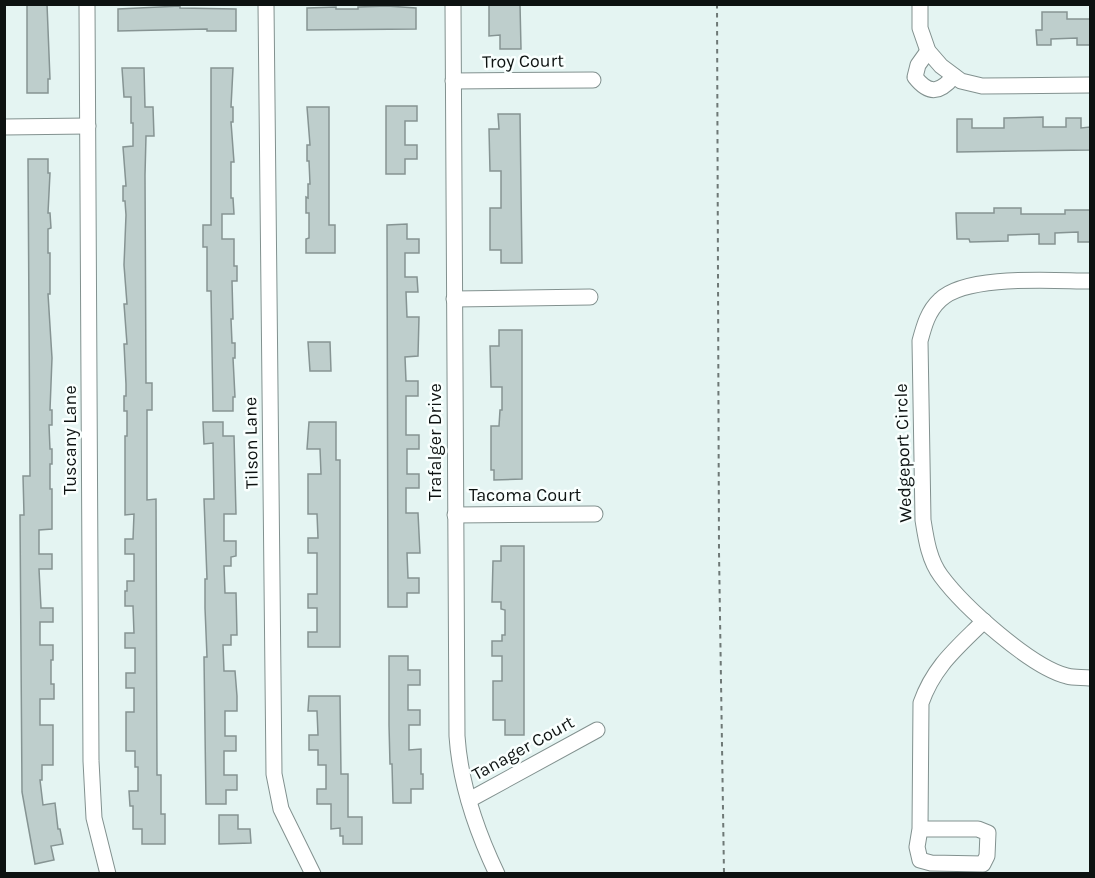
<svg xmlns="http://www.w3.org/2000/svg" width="1095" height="878" font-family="Karla,sans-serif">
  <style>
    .building { fill: #bececc; stroke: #869493; stroke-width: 1.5 }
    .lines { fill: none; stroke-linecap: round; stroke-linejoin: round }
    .street-casing { stroke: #82918f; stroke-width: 17 }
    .path { stroke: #6e7876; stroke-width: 2; stroke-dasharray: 4.5 4.5; stroke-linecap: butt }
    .street { stroke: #fff; stroke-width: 15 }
    .labels { text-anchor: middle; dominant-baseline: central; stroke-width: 5; stroke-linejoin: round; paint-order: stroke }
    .street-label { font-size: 18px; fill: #0d1211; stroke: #f9fffe }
  </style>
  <rect width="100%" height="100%" fill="#e4f4f2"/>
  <g class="building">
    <polygon points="27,4 47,4 50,79 48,79 48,93 27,93"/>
    <polygon points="489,4 520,4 521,49 500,49 500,35 489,36"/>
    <polygon points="180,6 180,8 236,9 236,31 207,31 207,29 118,31 118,9"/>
    <polygon points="387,6 416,8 416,29 307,30 307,8 336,7 336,9 358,9 358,7"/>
    <polygon points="1042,12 1067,12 1067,19 1090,19 1090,45 1077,45 1077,38 1051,39 1051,45 1037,45 1036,30 1042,30"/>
    <polygon points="122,68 144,68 145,107 153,107 154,136 146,136 145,175 146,383 152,383 152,410 147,410 147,500 156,499 157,775 161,775 161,814 165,814 165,844 142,844 142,829 133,829 133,806 130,806 129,791 138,791 138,767 135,767 135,751 126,751 126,712 134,712 134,688 126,688 126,673 135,673 135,648 125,648 125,633 134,633 133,606 125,606 125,591 127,591 127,581 134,581 134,554 125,554 125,539 133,539 134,514 125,515 125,436 127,436 127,411 124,411 124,396 126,396 126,384 124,344 127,344 124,304 127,304 124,265 126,215 125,201 123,201 123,186 126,186 123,147 133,146 133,123 131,123 131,97 124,97"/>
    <polygon points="211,68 233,68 231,107 233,107 233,122 231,122 234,162 231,162 231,198 233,198 234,214 222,214 222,239 234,239 234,266 237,266 237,281 232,281 233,319 231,319 232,343 235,343 235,358 233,358 235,397 233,397 233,411 213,411 211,291 207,291 207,247 203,247 203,225 211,225"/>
    <polygon points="386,106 417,106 417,121 405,121 405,145 417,145 417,159 405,159 405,174 386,174"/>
    <polygon points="307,107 329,107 329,225 335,225 335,253 306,253 306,239 309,238 309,213 306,213 306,197 308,198 308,184 310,184 309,161 307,161 307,145 310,145"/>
    <polygon points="498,114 520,114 522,263 501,263 501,250 490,250 490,208 501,208 501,171 490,171 489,129 499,129"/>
    <polygon points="1043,117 1043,127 1066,127 1066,118 1081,118 1081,128 1090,127 1090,150 957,152 957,119 972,119 972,128 1004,128 1004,118"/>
    <polygon points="28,159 48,159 48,173 50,173 48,213 50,213 51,228 48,229 48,253 50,253 50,294 48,294 52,358 50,410 52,410 52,425 49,425 50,449 52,449 52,464 50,464 50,489 52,489 52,529 39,530 39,554 52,554 52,569 39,569 41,608 53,608 53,622 40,622 40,645 53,645 53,660 51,660 51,684 54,684 54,699 40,699 40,725 53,725 53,765 42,765 42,780 40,780 43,805 55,803 58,829 60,829 63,844 51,846 54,860 35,864 22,792 20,515 24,515 23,476 30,476"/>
    <polygon points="994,208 1021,208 1021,214 1065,214 1065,210 1090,210 1090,242 1078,242 1078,232 1055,233 1055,244 1039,244 1039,234 1008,235 1008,241 970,242 969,239 957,239 956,213 994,213"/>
    <polygon points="407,224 407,239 419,239 419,253 405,253 405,277 417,277 418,292 406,292 407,317 419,317 418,356 405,357 406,381 418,381 418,396 406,396 406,435 419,435 419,449 407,449 407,474 419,474 419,488 406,488 406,513 418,513 420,553 407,553 408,578 419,578 419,593 407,593 407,607 388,607 387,225"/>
    <polygon points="499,330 522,330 522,479 494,480 494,470 491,470 491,426 499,426 500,410 502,410 502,387 491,387 490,346 499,346"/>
    <polygon points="308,342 330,342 331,371 310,371"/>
    <polygon points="203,422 223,422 223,436 234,436 236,514 224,514 224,541 236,541 236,556 231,557 231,566 224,566 225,593 236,593 237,635 231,635 231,645 223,645 224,671 235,671 237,696 237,711 225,711 225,736 236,736 236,751 224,751 224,775 237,775 237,790 226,790 226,804 206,804 204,657 207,657 205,608 205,579 207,579 204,499 214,499 213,443 204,444"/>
    <polygon points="309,422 336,422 336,460 340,460 340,647 308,647 308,632 317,632 317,608 308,608 308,594 317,594 317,553 308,553 308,538 318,538 317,514 308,514 308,474 321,474 320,449 307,449"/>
    <polygon points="501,546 524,546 524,735 505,735 505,720 493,720 493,681 502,681 502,656 492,656 492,641 502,641 502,635 505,635 505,610 501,609 501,602 492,602 493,561 501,561"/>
    <polygon points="389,656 408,656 408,670 420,670 420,685 408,685 408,710 420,710 420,725 409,725 409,750 421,749 421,774 423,774 423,789 411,789 411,803 393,803 392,764 390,764 389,725"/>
    <polygon points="309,696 340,696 341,774 348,774 348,817 362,817 362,844 343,844 343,836 340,836 340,828 331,829 331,804 317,804 317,789 326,789 326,765 318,765 318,750 309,750 309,735 318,735 317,711 308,711"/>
    <polygon points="219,815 238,815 238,829 250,829 251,843 219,844"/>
  </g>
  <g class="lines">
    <g class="street-casing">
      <g id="street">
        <polyline points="87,4 91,761 94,818 108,874"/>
        <polyline points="266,4 274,774 281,809 313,874"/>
        <path d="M453,4l4,732c3,46 20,96 40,138"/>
        <polyline points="920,4 920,28 928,51 941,66 961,81 982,86 1090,85"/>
        <path d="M928,51l-10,14 -3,12c14,18 25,16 39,-1"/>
        <polyline points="453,81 593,80"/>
        <polyline points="4,127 88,126"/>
        <path d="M1090,281c-36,0 -124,-7 -150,19 -12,11 -16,26 -20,41l3,179c3,19 6,40 18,56 23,31 90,91 126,100 7,2 16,1 23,2"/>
        <polyline points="454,299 590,297"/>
        <polyline points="455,515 595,514"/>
        <polyline points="469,800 597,730"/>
        <path d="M920,829h58l10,4 -1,23 -4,8 -52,-1 -11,-3 -3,-13 3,-18 1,-126c13,-37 36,-55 63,-82"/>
      </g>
    </g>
    <polyline class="path" points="717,4 719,552 724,874"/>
    <use href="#street" class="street"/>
  </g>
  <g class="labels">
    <g class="street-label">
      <text transform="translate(523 61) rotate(-1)">Troy Court</text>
      <text transform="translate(70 440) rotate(-90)">Tuscany Lane</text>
      <text transform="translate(435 442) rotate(-90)">Trafalger Drive</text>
      <text transform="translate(251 443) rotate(-91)">Tilson Lane</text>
      <text transform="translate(903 453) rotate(-92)">Wedgeport Circle</text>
      <text x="525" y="495">Tacoma Court</text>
      <text transform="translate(523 748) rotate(-29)">Tanager Court</text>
    </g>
  </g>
  <rect width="1095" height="878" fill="none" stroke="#0d1211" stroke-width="12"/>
</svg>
